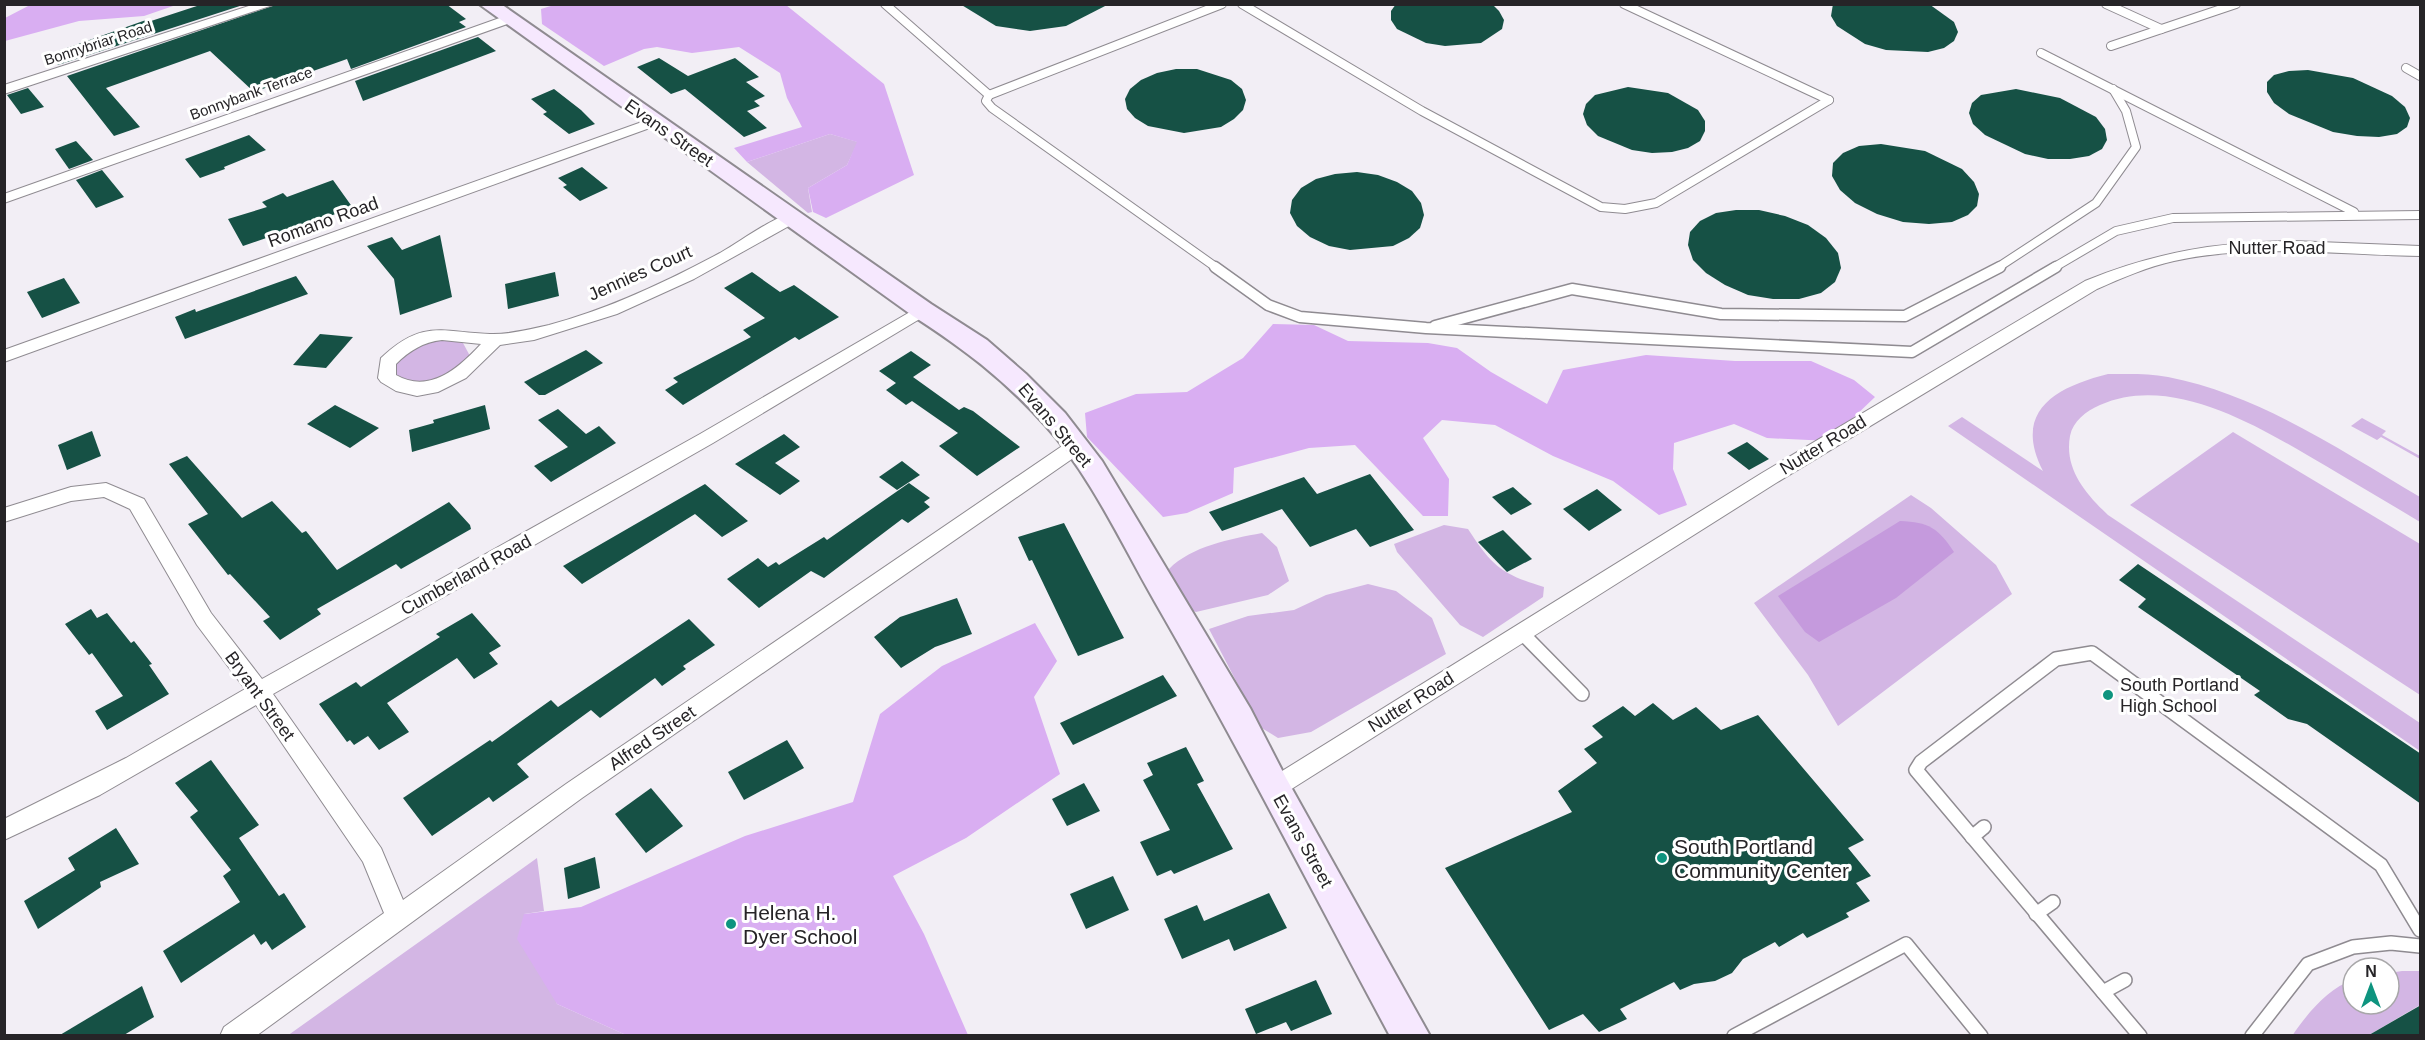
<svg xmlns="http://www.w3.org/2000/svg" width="2425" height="1040" font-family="Helvetica,sans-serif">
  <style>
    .green { fill: #d3b6e4 }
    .forest { fill: #d9aef2 }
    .water { fill: #c59add }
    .building { fill: #165145 }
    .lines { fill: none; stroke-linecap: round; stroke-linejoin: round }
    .lane-far2-casing { stroke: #8f8b91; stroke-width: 10 }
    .lane-far1-casing { stroke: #8f8b91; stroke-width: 13 }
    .lane-casing { stroke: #8f8b91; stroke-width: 16 }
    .street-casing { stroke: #8f8b91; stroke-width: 2 }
    .secondary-casing { stroke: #8f8b91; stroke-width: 4 }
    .lane-far2 { stroke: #fff; stroke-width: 8 }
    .lane-far1 { stroke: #fff; stroke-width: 10 }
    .lane { stroke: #fff; stroke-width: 13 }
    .street { fill: #fff; fill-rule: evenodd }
    .secondary { fill: #f6e8fe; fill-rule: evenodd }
    .poi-dot { fill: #0e947f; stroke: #fff; stroke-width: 2 }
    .labels { text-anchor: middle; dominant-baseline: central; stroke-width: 6; stroke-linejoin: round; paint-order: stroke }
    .far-street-label { font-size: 15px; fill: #262427; stroke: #fff }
    .street-label { font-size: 18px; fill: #262427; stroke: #fff }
    .poi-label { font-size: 18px; fill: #262427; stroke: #fff; text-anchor: start }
    .near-poi-label { font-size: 21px; fill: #262427; stroke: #fff; text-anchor: start }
  </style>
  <rect width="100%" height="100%" fill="#f2eef5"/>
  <g class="green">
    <polygon points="830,134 858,142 847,165 808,188 812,212 808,213 747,162"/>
    <path d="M444,339l19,4 7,13 -3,8 -41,22 -29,-7c-13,-25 29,-37 47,-40z"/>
    <path d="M2108,374c19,0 40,-1 60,3 92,18 172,73 252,120v25c-31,-19 -63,-37 -94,-56 -62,-36 -152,-94 -226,-61 -14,6 -27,16 -30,31 -6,33 16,58 38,79l312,208v28l-472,-325 14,-9 81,54c-31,-60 13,-84 65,-97z"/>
    <polygon points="2362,418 2386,431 2382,435 2420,456 2420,459 2381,437 2377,440 2351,426"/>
    <polygon points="2233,432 2420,544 2420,695 2130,505"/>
    <polygon points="1911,495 1931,508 1996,565 2012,594 1838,726 1808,675 1754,603"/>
    <path d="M1444,525l24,4c24,37 33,45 76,58l-1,10 -60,40 -23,-12 -63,-73 -3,-8z"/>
    <path d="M1262,533l15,14 12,34 -21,14 -72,17 -9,-4 -18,-39c23,-23 61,-30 93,-36z"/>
    <polygon points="1368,584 1396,591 1432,618 1446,654 1311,732 1278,738 1260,727 1209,629 1248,616 1294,610 1326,595"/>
    <polygon points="537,858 544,911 524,914 557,1004 626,1035 287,1036"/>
    <path d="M2402,971h18v34l-51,30 -77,1c15,-22 36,-48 61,-56v24h36v-31z"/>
  </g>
  <g class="forest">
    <polygon points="30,5 30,4 176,5 144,16 79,21 5,41 5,18"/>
    <polygon points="554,5 786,5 884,84 914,175 826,218 813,212 808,188 847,165 857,142 830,134 747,162 734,148 802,127 787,98 780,73 739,47 692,53 657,47 644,49 604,66 542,24 541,9"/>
    <polygon points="1273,324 1314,325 1348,341 1428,343 1457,348 1491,372 1547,404 1563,370 1646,355 1735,361 1811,361 1854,380 1875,397 1829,441 1767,438 1734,424 1674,443 1673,469 1687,505 1659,515 1613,481 1553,456 1495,425 1442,420 1423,438 1449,479 1448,516 1423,516 1355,445 1309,448 1234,468 1233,493 1187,513 1163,517 1087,437 1085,413 1136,394 1187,392 1243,358"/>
    <polygon points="1035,623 1057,661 1034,697 1060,774 966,838 893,876 924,934 968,1035 626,1035 557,1004 517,939 524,914 581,907 745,836 853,802 880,714 942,666"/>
  </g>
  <path class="water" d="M1900,521c29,1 38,7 54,31l-58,46 -77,44 -14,-10 -27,-36z"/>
  <g class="building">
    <polygon points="203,4 246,4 58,65 50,54 146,20 148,22"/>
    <polygon points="278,4 446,4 466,19 459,22 466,27 351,69 347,59 254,92 210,51 106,88 140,127 114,136 67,76"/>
    <polygon points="960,4 1109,4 1066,26 1030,31 996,26"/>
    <polygon points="1396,4 1492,4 1499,11 1504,20 1502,29 1481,43 1445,46 1426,43 1397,29 1391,20 1391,11"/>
    <polygon points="1833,4 1929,4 1954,22 1958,32 1954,41 1944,48 1928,52 1886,50 1865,44 1837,26 1831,16"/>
    <polygon points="478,37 496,51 363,101 355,81"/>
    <polygon points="659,58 688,76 735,58 759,77 746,82 765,96 754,101 760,106 747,111 767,128 744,137 685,89 671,94 637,67"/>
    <polygon points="1176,69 1197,69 1231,80 1242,89 1246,100 1243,110 1234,119 1221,127 1184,133 1148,126 1135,118 1127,109 1125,99 1130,89 1141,80 1157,73"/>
    <polygon points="2308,70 2353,78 2392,96 2405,107 2410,118 2407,127 2397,134 2379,137 2357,136 2333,132 2289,114 2274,103 2267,92 2267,82 2274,75 2289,71"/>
    <polygon points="1628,87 1668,93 1698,110 1705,121 1705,131 1700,141 1688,148 1672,152 1652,153 1632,150 1598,136 1587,125 1583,114 1586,104 1595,95"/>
    <polygon points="28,88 44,107 21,114 7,95"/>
    <polygon points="554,89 581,110 595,124 569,134 543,114 547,112 531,99"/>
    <polygon points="2016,89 2060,98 2096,117 2105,129 2107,140 2102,149 2089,156 2070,159 2048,159 2025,154 1985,135 1973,124 1969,113 1972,103 1981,95"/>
    <polygon points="249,135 266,150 224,167 225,169 200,178 185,159"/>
    <polygon points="76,141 93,160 69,169 55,149"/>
    <polygon points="1881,144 1925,151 1962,169 1974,182 1979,194 1977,206 1968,215 1952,222 1929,224 1903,222 1877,214 1855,203 1840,190 1832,176 1833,163 1843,153 1859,146"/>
    <polygon points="582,167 608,188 580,201 563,187 567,185 558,178"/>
    <polygon points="102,170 124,197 96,208 76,180"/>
    <polygon points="1357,172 1378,175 1397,182 1412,191 1421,203 1424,215 1420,228 1409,238 1393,246 1350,250 1329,246 1310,237 1297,226 1290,213 1292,200 1301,188 1316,179 1335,174"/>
    <polygon points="333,180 353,208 243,246 228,219 267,207 262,202 283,193 287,197"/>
    <polygon points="1736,210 1759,210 1785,216 1808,225 1826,238 1838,253 1841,268 1835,282 1821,293 1799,299 1773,299 1748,295 1725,285 1706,273 1693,260 1688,245 1690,232 1700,221 1716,213"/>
    <polygon points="440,235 452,297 400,315 394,279 367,246 392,237 402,250"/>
    <polygon points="555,272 559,296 508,309 505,284"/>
    <polygon points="752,272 780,292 794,285 839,317 799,340 795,337 683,405 665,390 678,382 673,378 751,337 743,330 765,318 724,288"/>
    <polygon points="296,276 308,294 185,339 175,317 195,309 196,312"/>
    <polygon points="64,278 80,303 42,318 27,292"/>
    <polygon points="320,334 353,337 326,368 293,365"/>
    <polygon points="586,350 603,363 545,395 539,395 524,382"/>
    <polygon points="911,351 931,365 913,377 959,410 964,407 973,411 1020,447 977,476 939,446 958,433 912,401 906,405 886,390 896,383 879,371"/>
    <polygon points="335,405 379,428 350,448 307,424"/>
    <polygon points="485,405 490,429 412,452 409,430 434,423 433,420"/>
    <polygon points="558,409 586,434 599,426 616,443 551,482 534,466 568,447 538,420"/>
    <polygon points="92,431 101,456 67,470 58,445"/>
    <polygon points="784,434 800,447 775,463 800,481 780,495 735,464"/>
    <polygon points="1747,442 1769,459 1749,470 1727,453"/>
    <polygon points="187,456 242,518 272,501 302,533 306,531 337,570 449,502 470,525 471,529 401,569 396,564 317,609 321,614 280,640 263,621 270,617 230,574 228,575 188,524 208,514 169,464"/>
    <polygon points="902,461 920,475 897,490 879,477"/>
    <polygon points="1370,474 1414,530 1370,547 1356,529 1310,547 1282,509 1222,531 1209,512 1304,477 1317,494"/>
    <polygon points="909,483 930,498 924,502 930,507 908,523 902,519 824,578 811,571 759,608 727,579 758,558 768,567 776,562 779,565 824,537 827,540"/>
    <polygon points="705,484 748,521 722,537 695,514 582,584 563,566"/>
    <polygon points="1513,487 1532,504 1511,515 1492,497"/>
    <polygon points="1597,489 1622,510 1589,531 1563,509"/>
    <polygon points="1064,523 1124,638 1078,656 1032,560 1029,561 1018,537"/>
    <polygon points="1503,530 1532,559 1507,572 1478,542"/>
    <polygon points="2138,564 2421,754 2421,804 2307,724 2288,719 2254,695 2260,691 2138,607 2146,599 2119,580"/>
    <polygon points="957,598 972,634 935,647 901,668 874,637 900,617"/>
    <polygon points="91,609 97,618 107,613 131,643 134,641 152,664 149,665 169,694 107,730 95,711 123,696 92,653 89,655 65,624"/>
    <polygon points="472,613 501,646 489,653 498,664 474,679 457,658 387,703 409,732 379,750 368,736 354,745 350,740 347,742 319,704 356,682 361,687 440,637 436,634"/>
    <polygon points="689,619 715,645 683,666 686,669 662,686 655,678 600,718 591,710 517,764 529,777 493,802 489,797 432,836 403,798 490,740 492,742 551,700 558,707"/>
    <polygon points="1163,675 1177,696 1073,745 1060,723"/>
    <polygon points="1653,703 1673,720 1696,707 1721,730 1758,715 1864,840 1848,848 1871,876 1856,883 1870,901 1846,913 1849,917 1807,938 1803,933 1779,947 1775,942 1743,959 1732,973 1715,981 1694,984 1680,990 1674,982 1620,1009 1627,1019 1599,1032 1583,1014 1549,1030 1445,868 1572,812 1558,791 1597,763 1584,749 1603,737 1592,726 1623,706 1635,716"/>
    <polygon points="787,740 804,768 744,800 728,772"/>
    <polygon points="1186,747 1204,781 1197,784 1233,849 1174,874 1171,870 1157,876 1140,842 1170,830 1143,780 1153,775 1147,763"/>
    <polygon points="211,760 259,825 239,838 279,896 284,893 306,927 272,950 266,941 261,945 254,934 181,983 163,951 240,902 223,876 231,870 190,817 198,811 175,783"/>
    <polygon points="1084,783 1100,811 1067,826 1052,799"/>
    <polygon points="651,788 683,826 646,853 615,814"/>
    <polygon points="116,828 139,864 100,882 101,887 38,929 24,901 75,870 68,858"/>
    <polygon points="595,857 600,888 568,899 564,868"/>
    <polygon points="1113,876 1129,910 1086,929 1070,894"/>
    <polygon points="1269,893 1287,928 1234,951 1229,939 1182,959 1164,919 1197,905 1204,921"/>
    <polygon points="1316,980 1332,1014 1291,1031 1286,1022 1256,1034 1245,1009"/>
    <polygon points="142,986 154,1017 124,1035 60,1035"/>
    <polygon points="2421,1005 2421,1035 2369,1035"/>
  </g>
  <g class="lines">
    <g class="lane-far2-casing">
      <g id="lane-far2">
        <polyline points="885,4 989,95"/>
        <polyline points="1242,4 1422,111 1601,207 1625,209 1656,203 1829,100"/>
        <polyline points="1624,4 1829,100"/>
        <polyline points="2106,4 2161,29"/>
        <polyline points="2111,46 2236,4"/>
        <polyline points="2041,53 2354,212"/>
        <polyline points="2406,68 2420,76"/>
        <polyline points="989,95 986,101 992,108 1217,268"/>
        <polyline points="989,95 1222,4"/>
        <polyline points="1997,268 2096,203 2136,147 2126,111 2113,89"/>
        <polyline points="2053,268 2116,231 2173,218 2420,215"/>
      </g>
    </g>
    <g class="lane-far1-casing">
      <g id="lane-far1">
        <polyline points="1215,267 1268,305 1300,317 1426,328 1912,352 2056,267"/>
        <polyline points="1435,326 1572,289 1721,314 1905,316 2000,267"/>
      </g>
    </g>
    <g class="lane-casing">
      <g id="lane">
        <polyline points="1522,633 1582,694"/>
        <polyline points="1972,837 1984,827"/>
        <polyline points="2036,914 2053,902"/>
        <polyline points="2103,992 2125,980"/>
        <polyline points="1734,1036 1906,944 1981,1036"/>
        <polyline points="2140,1036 1916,770 1921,762 2056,659 2092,653 2381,865 2420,930"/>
        <polyline points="2252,1036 2308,964 2353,947 2391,943 2420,946"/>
      </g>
    </g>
    <g class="street-casing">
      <g id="street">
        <polygon points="255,4 276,4 4,94 4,85"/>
        <polygon points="508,15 515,19 513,22 4,203 4,194"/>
        <polygon points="653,118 660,122 658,125 4,362 4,350"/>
        <path d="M792,213l6,2 2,3 -2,3 -104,58 -77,35 -83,26 -34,5 -34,33 -28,14 -21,4 -21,-5 -15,-9 -3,-4 3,-20c42,-39 59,-26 109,-24 19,1 41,-5 59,-9 60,-16 117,-43 171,-72 21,-12 50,-34 72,-40zM442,340l39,4c-23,25 -52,50 -85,31v-11c13,-13 27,-22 46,-24z"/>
        <path d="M2293,241l127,5v10c-82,-1 -164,-13 -246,5 -27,6 -52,17 -77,28l-321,194 -494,312 -8,3 -8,-3 -3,-7 3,-7 496,-308 323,-192c71,-29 132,-39 208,-40z"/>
        <polygon points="922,305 928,306 930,310 928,314 713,443 273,694 381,848 403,900 566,784 1068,442 1082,442 1084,447 1082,452 582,798 256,1036 220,1036 224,1027 384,913 363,862 256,705 100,795 4,840 4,819 126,758 245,689 197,625 130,509 104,497 71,501 4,522 4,508 71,487 106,483 144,499 211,613 262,679 700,434"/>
      </g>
    </g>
    <g class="secondary-casing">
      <path id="secondary" d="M479,4h22l430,300 56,36 39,34 39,39 37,48 148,247 36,70 144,258h-40c-78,-145 -153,-292 -235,-434 -34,-59 -64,-126 -110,-177 -41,-46 -81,-76 -132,-109z"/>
    </g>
    <use href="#lane-far2" class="lane-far2"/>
    <use href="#lane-far1" class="lane-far1"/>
    <use href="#lane" class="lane"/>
    <use href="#street" class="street"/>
    <use href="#secondary" class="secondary"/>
  </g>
  <g class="poi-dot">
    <circle cx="2108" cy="695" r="6"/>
    <circle cx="1662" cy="858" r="6"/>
    <circle cx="731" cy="924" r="6"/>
  </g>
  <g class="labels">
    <g class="far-street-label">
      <text transform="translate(98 43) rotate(-18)">Bonnybriar Road</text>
      <text transform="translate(251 93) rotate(-20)">Bonnybank Terrace</text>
    </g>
    <g class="street-label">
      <text transform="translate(669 133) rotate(35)">Evans Street</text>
      <text transform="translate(323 222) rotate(-20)">Romano Road</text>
      <text x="2277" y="248">Nutter Road</text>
      <text transform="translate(640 273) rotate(-24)">Jennies Court</text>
      <text transform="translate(1055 425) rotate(50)">Evans Street</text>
      <text transform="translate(1823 445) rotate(-31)">Nutter Road</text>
      <text transform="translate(466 575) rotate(-29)">Cumberland Road</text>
      <text transform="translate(260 696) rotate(54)">Bryant Street</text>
      <text transform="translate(1411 702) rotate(-32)">Nutter Road</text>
      <text transform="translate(652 738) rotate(-34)">Alfred Street</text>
      <text transform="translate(1303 841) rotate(61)">Evans Street</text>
    </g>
    <g class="poi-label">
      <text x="2120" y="685">South Portland<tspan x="2120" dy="21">High School</tspan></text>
    </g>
    <g class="near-poi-label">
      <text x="1674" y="846">South Portland<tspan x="1674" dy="24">Community Center</tspan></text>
      <text x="743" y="912">Helena H.<tspan x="743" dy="24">Dyer School</tspan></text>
    </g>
  </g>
  <rect width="2425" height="1040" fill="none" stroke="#262427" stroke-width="12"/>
  <g transform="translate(2371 986)"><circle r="28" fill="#ffffff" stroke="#a8a7a9" stroke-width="1.5"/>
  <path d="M0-4.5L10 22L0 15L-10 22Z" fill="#0e947f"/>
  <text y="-9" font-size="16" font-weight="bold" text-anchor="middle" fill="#262427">N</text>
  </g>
</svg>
